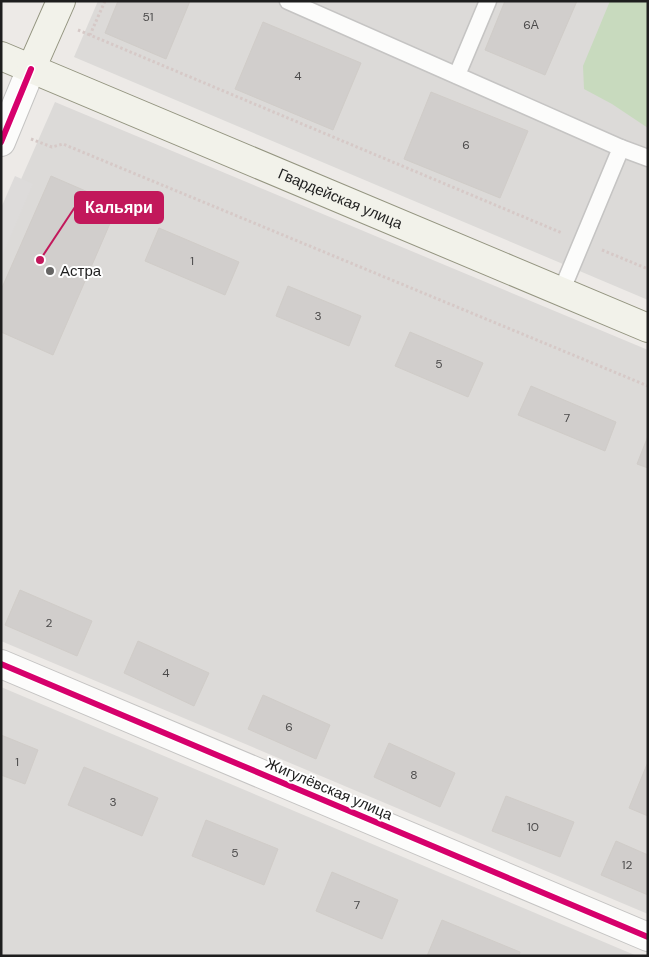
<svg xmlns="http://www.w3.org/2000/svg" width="649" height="957" font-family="'DM Sans',sans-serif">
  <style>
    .residential { fill: #dcdad8 }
    .forest { fill: #c8dabe }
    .parking { fill: #dddbda }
    .building { fill: #d1cecc; stroke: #d0ccc8 }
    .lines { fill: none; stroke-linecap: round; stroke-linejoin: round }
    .service-casing { stroke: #c5c4c3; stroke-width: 19 }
    .minor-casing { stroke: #c5c4c3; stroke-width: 30 }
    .tertiary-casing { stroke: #c5c4c3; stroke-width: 30 }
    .secondary-casing { stroke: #949580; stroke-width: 30 }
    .path { stroke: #d6c9c7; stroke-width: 3; stroke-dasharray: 2.5 2.5; stroke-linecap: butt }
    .service { stroke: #fcfcfb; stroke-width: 16 }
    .minor { stroke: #fcfcfb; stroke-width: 28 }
    .tertiary { stroke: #fcfcfb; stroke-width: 28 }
    .secondary { stroke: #f2f2ea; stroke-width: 28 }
    .cycleway-casing { stroke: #fff; stroke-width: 9 }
    .cycleway { stroke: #d6006c; stroke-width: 6 }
    .poi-dot { fill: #666564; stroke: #fff; stroke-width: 2 }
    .labels { text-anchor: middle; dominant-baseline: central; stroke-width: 4; stroke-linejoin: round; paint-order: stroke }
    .number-label { font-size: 12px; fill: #4b4a4a }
    .street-label { font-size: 15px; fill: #1e1e1e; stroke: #fff }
    .poi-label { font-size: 15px; fill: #1e1e1e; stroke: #fff; text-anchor: start }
    .leader { fill: none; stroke: #c2185b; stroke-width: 2 }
    .callout-dot { fill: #c2185b; stroke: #fff; stroke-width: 2 }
    .callout { fill: #c2185b; stroke: #c2185b; stroke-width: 2 }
    .callout-label { font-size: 16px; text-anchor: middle; font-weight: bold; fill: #fff }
  </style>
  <rect width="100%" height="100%" fill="#edeae7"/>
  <g class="residential">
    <polygon points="98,1 648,1 648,300 74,57"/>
    <polygon points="55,102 648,350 648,914 1,641 1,225"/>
    <polygon points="1,687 637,956 1,956"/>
  </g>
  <polygon class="forest" points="610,1 648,1 648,128 612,104 584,89 583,66"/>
  <polygon class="parking" points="15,176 33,184 1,259 1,208"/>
  <g class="building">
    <polygon points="118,1 190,1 166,59 105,33"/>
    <polygon points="505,1 577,1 545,75 485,50"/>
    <polygon points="263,22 361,63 333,130 235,89"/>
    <polygon points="431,92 528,131 500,198 404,159"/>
    <polygon points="51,176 118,205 53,355 1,332 1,290"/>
    <polygon points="159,228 239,262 225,295 145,261"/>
    <polygon points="288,286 361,316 349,346 276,316"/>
    <polygon points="410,332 483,363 468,397 395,366"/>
    <polygon points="531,386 616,422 605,451 518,415"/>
    <polygon points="648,436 648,468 637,464"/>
    <polygon points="20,590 92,621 77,656 5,625"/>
    <polygon points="138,641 209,673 194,706 124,673"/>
    <polygon points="263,695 330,725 316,759 248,729"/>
    <polygon points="1,735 38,750 25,784 1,775"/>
    <polygon points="389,743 455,773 440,807 374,777"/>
    <polygon points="648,762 648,816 629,808"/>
    <polygon points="84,767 158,798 142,836 68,805"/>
    <polygon points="506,796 574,822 560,857 492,831"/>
    <polygon points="206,820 278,849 264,885 192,856"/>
    <polygon points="616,841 648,855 648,895 601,875"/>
    <polygon points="332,872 398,900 382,939 316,911"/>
    <polygon points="442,920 520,952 519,956 427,956"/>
  </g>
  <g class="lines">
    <g class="service-casing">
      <g id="service">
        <polyline points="288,1 621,148 561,292"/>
        <polyline points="457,75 488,1"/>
        <polyline points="621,148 648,158"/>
      </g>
    </g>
    <g class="minor-casing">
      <polyline id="minor" points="1,664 648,937"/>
    </g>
    <g class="tertiary-casing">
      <polyline id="tertiary" points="1,142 31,69"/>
    </g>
    <g class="secondary-casing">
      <g id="secondary">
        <path id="s1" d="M1,56l647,272"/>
        <polyline points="31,69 61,1"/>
      </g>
    </g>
    <g class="path">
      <polyline points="105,1 90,35 562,233"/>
      <polyline points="78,30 90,35"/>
      <polyline points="31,139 52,147 63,144 648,386"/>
      <polyline points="602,250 648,269"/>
    </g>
    <use href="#service" class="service"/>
    <use href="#minor" class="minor"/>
    <use href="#tertiary" class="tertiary"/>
    <use href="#secondary" class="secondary"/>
    <g class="cycleway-casing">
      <g id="cycleway">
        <polyline points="1,142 31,69"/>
        <polyline points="1,664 648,937"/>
      </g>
    </g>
    <use href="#cycleway" class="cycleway"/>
  </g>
  <circle class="poi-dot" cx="50" cy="271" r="5"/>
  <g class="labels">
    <g class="number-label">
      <text x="148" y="17">51</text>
      <text x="531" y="25">6А</text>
      <text x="298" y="76">4</text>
      <text x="466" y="145">6</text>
      <text x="192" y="261">1</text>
      <text x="318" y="316">3</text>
      <text x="439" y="364">5</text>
      <text x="567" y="418">7</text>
      <text x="49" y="623">2</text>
      <text x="166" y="673">4</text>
      <text x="289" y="727">6</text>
      <text x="17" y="762">1</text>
      <text x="414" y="775">8</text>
      <text x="113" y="802">3</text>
      <text x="533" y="827">10</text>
      <text x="235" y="853">5</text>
      <text x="627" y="865">12</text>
      <text x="357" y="905">7</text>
    </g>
    <g class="street-label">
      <text stroke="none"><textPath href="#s1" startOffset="368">Гвардейская улица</textPath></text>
      <text transform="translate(329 789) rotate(23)">Жигулёвская улица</text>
    </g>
    <g class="poi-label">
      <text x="60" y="271">Астра</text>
    </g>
  </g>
  <path class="leader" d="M40 260L75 207"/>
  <circle class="callout-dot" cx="40" cy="260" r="5"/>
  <rect class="callout" x="75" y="192" width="88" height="31" rx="5"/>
  <g class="callout-label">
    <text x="119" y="213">Кальяри</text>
  </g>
  <rect width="649" height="957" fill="none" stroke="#1e1e1e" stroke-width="5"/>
</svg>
